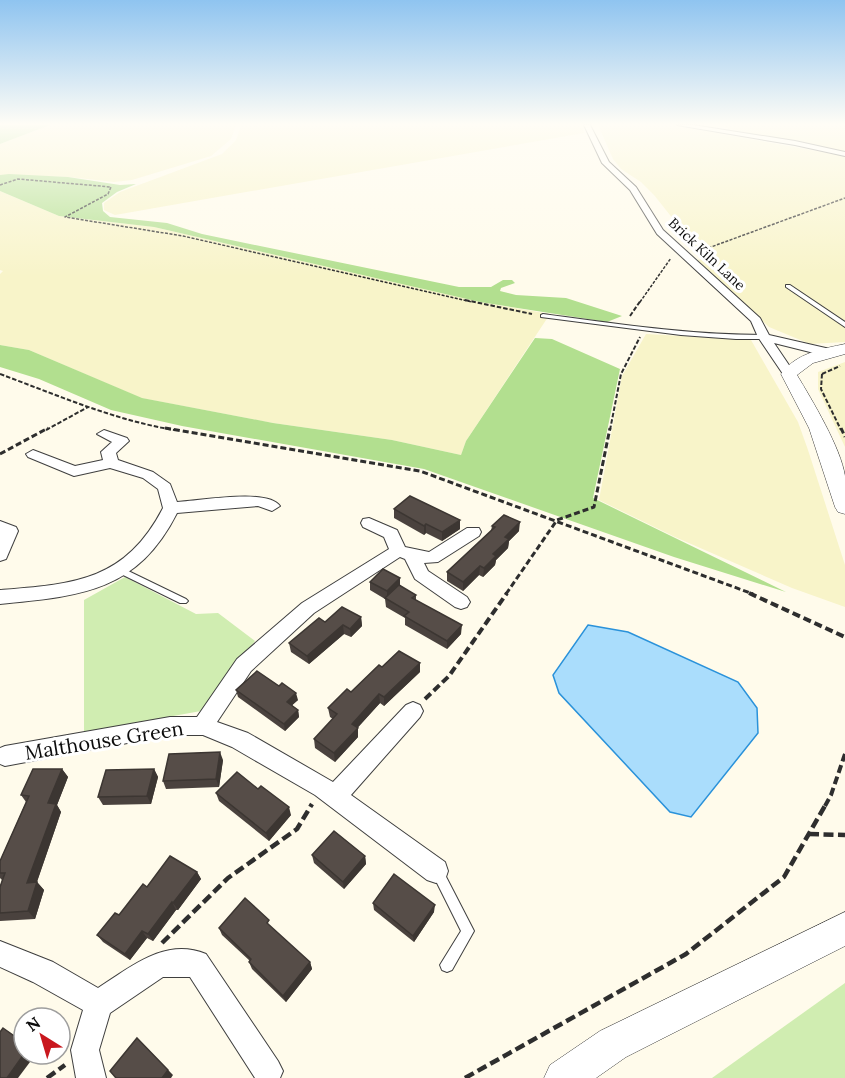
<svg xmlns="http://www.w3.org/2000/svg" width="845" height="1078" font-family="Lora,serif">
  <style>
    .farmland { fill: #f8f4c9 }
    .green { fill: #d0edb1 }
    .forest { fill: #b2df8f }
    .water { fill: #aaddfc; stroke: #2a92da; stroke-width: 1.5 }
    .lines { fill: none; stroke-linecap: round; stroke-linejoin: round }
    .service-casing { stroke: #3f3f3f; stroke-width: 2 }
    .minor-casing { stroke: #3f3f3f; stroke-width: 2 }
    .tertiary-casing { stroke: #3f3f3f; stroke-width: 1 }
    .path-far4 { stroke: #2e2e2e; stroke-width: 1.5; stroke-dasharray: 3 1.5; stroke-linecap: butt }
    .path-far3 { stroke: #2e2e2e; stroke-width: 2; stroke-dasharray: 4.5 2; stroke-linecap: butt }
    .path-far2 { stroke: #2e2e2e; stroke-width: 3; stroke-dasharray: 6 3; stroke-linecap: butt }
    .path-far1 { stroke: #2e2e2e; stroke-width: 4; stroke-dasharray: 8 4; stroke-linecap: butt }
    .path { stroke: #2e2e2e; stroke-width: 4.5; stroke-dasharray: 10 4.5; stroke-linecap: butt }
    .service { fill: #fff; fill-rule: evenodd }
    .minor { fill: #fff; fill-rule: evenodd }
    .tertiary { fill: #fff; fill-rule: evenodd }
    .wall { fill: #4a423e }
    .shaded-wall { fill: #3c3632 }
    .building { fill: #564d48; stroke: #3c3632; stroke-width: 1.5 }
    .labels { text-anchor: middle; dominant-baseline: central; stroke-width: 6; stroke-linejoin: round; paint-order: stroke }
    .far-street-label { font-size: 14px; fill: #0c0c0c; stroke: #fff }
    .near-street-label { font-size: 20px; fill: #0c0c0c; stroke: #fff }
  </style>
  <rect width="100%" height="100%" fill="#fffbeb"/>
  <g class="farmland">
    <polygon points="50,125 236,125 231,139 211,156 132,180 114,182 69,177 0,175 0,144"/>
    <polygon points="241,125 582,125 584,133 115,215 104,210 104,203 120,192 222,154 236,140"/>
    <polygon points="598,125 672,125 845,156 845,342 810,344 769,327 696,260 705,259 654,195 641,182 621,169 613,159"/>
    <polygon points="722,125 845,125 845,152 750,134 725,128"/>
    <polygon points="0,191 59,216 154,227 480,302 550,314 466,441 461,455 392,440 273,423 141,398 29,350 0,345 0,274 3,271 0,270"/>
    <polygon points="646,334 751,340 798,422 808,450 845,565 845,607 792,588 675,537 599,500 622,376"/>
    <polygon points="845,362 845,447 818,389 818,372"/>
  </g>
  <g class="green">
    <polygon points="125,577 196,614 218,613 255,641 201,711 84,732 84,600"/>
    <polygon points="845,983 845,1078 712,1078"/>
  </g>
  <g class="forest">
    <polygon points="0,125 50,125 0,144"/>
    <polygon points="9,174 68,177 120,185 136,184 117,192 102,203 103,211 110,217 167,223 202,234 459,287 491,287 503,280 512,280 515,283 501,288 500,291 516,295 566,298 622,316 607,322 480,302 154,227 59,216 0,191 0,175"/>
    <polygon points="535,338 552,339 620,369 593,498 786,592 674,557 424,469 182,426 111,410 39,379 0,367 0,345 29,350 142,398 273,423 392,440 461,455 466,441"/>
  </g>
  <polygon class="water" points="588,625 628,632 738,682 757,708 758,733 691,817 670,812 559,693 553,675"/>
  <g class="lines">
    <g class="service-casing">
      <g id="service">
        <polygon points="786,285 790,285 845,322 845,327 786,287"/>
        <path d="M543,314c74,10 147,21 221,21l3,2 -3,2h-28l-55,-4 -140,-18v-2z"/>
        <polygon points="120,567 186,599 188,601 186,603 180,603 117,572 116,570 117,568"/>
        <polygon points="437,865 441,867 474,931 452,970 447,972 442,970 440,965 461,931 431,871 433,867"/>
      </g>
    </g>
    <g class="minor-casing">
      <g id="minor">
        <polygon points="584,125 590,125 609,162 636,187 663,230 760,318 769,335 830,349 830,355 826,356 774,343 795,374 793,377 785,377 758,337 751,321 657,234 630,190 602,163"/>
        <polygon points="677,125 693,125 795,141 845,152 845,156 795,145"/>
        <path d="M104,430l23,8 2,3 -13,12 2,7 35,12 17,12 7,18c22,-1 90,-14 103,4l-8,5 -14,-5 -81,7c-40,79 -96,83 -177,91v-14c75,-6 125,-9 163,-82l-5,-19 -15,-11 -33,-10 -36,8 -46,-19 -2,-3 7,-4 42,16 28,-6 -2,-8 11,-10 -15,-8z"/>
        <polygon points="369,518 397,530 405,547 429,552 467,528 479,528 481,532 479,536 438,562 424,563 428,571 467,597 470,602 467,607 461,609 455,607 415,579 405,559 400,557 314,613 251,671 217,722 248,733 333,782 406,705 413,702 420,705 423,711 420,717 351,795 445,862 448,871 445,880 436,883 427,880 315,795 232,747 203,735 170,735 5,766 0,764 0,748 5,746 170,717 197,717 237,659 302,603 389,549 384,537 363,527 361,523 363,519"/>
        <polygon points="0,521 16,527 18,531 6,559 0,561"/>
        <path d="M0,941l53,21 45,26c33,-21 67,-51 108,-34l72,107 5,10 -3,7h-25l-65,-101h-27l-53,36 -11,37 7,28h-30l-5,-28 12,-40 -50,-28 -33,-15z"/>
      </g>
    </g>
    <g class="tertiary-casing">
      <g id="tertiary">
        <path d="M845,344v10l-32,9 -16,12c15,25 44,73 48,101 0,12 0,25 0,38l-7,-2 -3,-5 -26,-79 -28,-54c15,-21 41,-25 64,-30z"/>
        <polygon points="845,912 845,946 626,1057 596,1078 544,1078 550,1065 600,1031"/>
      </g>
    </g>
    <g class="path-far4">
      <polyline points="0,185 18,179 111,187 108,194 65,217 183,236 472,302"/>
      <polyline points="700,251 845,198"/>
      <polyline points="640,302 671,258"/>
    </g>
    <g class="path-far3">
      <polyline points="465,300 532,314"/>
      <polyline points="630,316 641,300"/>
      <path d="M0,374c57,21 114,46 174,56"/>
      <polyline points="822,374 821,389 841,430"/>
      <polyline points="822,374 840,366"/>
      <polyline points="46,430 88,407"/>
      <polyline points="610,430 621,374 640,337"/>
    </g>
    <g class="path-far2">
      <polyline points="165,428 420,471 753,594"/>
      <polyline points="841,428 845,437"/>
      <polyline points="0,454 48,428"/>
      <polyline points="506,594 557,520 594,507 610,428"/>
    </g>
    <g class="path-far1">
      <polyline points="749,593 845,637"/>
      <polyline points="425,699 449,676 507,593"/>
      <polyline points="825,806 831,795 845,754"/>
    </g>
    <g class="path">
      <polyline points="809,834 845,835"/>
      <polyline points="162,943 228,878 297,829 312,804"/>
      <polyline points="47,1078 65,1065"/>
      <polyline points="465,1078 686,954 784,877 826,804"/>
    </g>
    <use href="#service" class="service"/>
    <use href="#minor" class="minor"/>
    <use href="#tertiary" class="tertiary"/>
  </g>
  <g class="wall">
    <polygon points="394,509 460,529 442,541 426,533 424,535 394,518"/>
    <polygon points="492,526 519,531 509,541 508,548 496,560 495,565 483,577 479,575 463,591 447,581 447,572 491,531"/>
    <polygon points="370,582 400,586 416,595 416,600 461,634 447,649 405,625 405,618 386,607 385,599 370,590"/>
    <polygon points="361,617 362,626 351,637 344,634 309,664 291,652 289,643 325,622"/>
    <polygon points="420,672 384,706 380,703 357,728 358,737 335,762 315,748 314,739 333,719 330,717 328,708 351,692"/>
    <polygon points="236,690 298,700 292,705 298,710 299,717 285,731 238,697"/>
    <polygon points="223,760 219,787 166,789 163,781"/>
    <polygon points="62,769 68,777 57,805 61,812 37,882 44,890 35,919 0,921 0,887 2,880 0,878 0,861 26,802 21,795"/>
    <polygon points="154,769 158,777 151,804 103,805 98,797"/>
    <polygon points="216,793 291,815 269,841 219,801"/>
    <polygon points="312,855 365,856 366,864 344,889 314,863"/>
    <polygon points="197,872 201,879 178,910 176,910 153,941 147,938 130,960 103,942 97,935 119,915"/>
    <polygon points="373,903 434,912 414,942 374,910"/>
    <polygon points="219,928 272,928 310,962 312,969 286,1002 252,969 249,962 250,961 222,935"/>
  </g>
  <g class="shaded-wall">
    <polygon points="460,520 460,529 442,541 442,532"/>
    <polygon points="520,522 519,531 509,541 508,548 496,560 495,565 483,577 484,568 505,537"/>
    <polygon points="426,524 426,533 424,535 424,526"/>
    <polygon points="480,566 479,575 463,591 463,582"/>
    <polygon points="400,578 400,587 387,600 387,591"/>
    <polygon points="361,617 362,626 351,637 350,629"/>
    <polygon points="343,625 344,634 309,664 307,656"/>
    <polygon points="462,625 461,634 447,649 447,641"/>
    <polygon points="420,663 420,672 384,706 384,697"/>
    <polygon points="296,693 298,700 288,709 287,702"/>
    <polygon points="379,694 380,703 353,733 352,724"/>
    <polygon points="298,710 299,717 285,731 284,724"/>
    <polygon points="358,728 358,737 335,762 334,753"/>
    <polygon points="220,752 223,760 219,787 216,779"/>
    <polygon points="62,769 68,777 57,805 61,812 34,890 27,883 48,803"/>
    <polygon points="154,769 158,777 151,804 147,796"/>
    <polygon points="289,807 291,815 269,841 266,833"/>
    <polygon points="365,856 366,864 344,889 343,882"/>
    <polygon points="197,872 201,879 178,910 173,903"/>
    <polygon points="37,882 44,890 35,919 28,911"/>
    <polygon points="172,902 176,910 153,941 148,934"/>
    <polygon points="435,905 434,912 414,942 413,936"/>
    <polygon points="142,931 147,938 130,960 125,954"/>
    <polygon points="310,962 312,969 286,1002 283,996"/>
    <polygon points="137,1038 173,1075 171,1078 162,1078"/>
    <polygon points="24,1054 36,1054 18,1078 7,1078"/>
  </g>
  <g class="building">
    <polygon points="410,496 460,520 442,532 426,524 424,526 394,509"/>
    <polygon points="504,515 520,522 505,537 509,539 493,554 496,556 484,568 480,566 463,582 447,572 495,527 492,526"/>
    <polygon points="383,569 400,578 387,591 370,582"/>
    <polygon points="399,585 416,595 412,598 462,625 447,641 404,616 409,612 385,598"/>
    <polygon points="342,607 361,617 350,629 343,625 307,656 289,643 319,618 325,622"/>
    <polygon points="399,651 420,663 384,697 379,694 352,724 358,728 334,753 314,739 337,714 328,708 347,689 351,692 379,665 382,667"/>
    <polygon points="257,671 279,686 282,683 296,693 287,702 298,710 284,724 236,690"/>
    <polygon points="220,752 216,779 163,781 169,754"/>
    <polygon points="33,769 62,769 48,803 56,804 27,883 37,882 28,911 0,913 0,887 5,873 0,873 0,861 29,796 21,795"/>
    <polygon points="154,769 147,796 98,797 106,770"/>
    <polygon points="237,772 258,789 261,786 289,807 266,833 216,793"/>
    <polygon points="334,831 365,856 343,882 312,855"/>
    <polygon points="170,856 197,872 173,903 172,902 148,934 142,931 125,954 97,935 115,913 119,915 143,884 147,887"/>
    <polygon points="394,874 435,905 413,936 373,903"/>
    <polygon points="245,898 269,920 267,923 310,962 283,996 249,962 251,959 219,928"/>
    <polygon points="3,1028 24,1043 24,1054 7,1078 0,1078 0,1032"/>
    <polygon points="137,1038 168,1070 162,1078 116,1078 110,1071"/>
  </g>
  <linearGradient id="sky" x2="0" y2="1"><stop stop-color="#8fc4f0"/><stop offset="0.45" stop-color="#fffdf6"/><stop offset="1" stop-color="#fffdf6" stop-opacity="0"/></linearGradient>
  <rect width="845" height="276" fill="url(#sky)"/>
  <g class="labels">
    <g class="far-street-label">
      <text transform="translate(707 254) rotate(43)">Brick Kiln Lane</text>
    </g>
    <g class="near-street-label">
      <text transform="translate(104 740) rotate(-9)">Malthouse Green</text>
    </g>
  </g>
  <g transform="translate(42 1036) rotate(323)"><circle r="28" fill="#ffffff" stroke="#9e9e9e" stroke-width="1.5"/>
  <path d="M0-4.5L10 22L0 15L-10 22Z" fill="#c9171e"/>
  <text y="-9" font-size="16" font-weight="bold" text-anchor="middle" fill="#0c0c0c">N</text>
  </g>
</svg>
